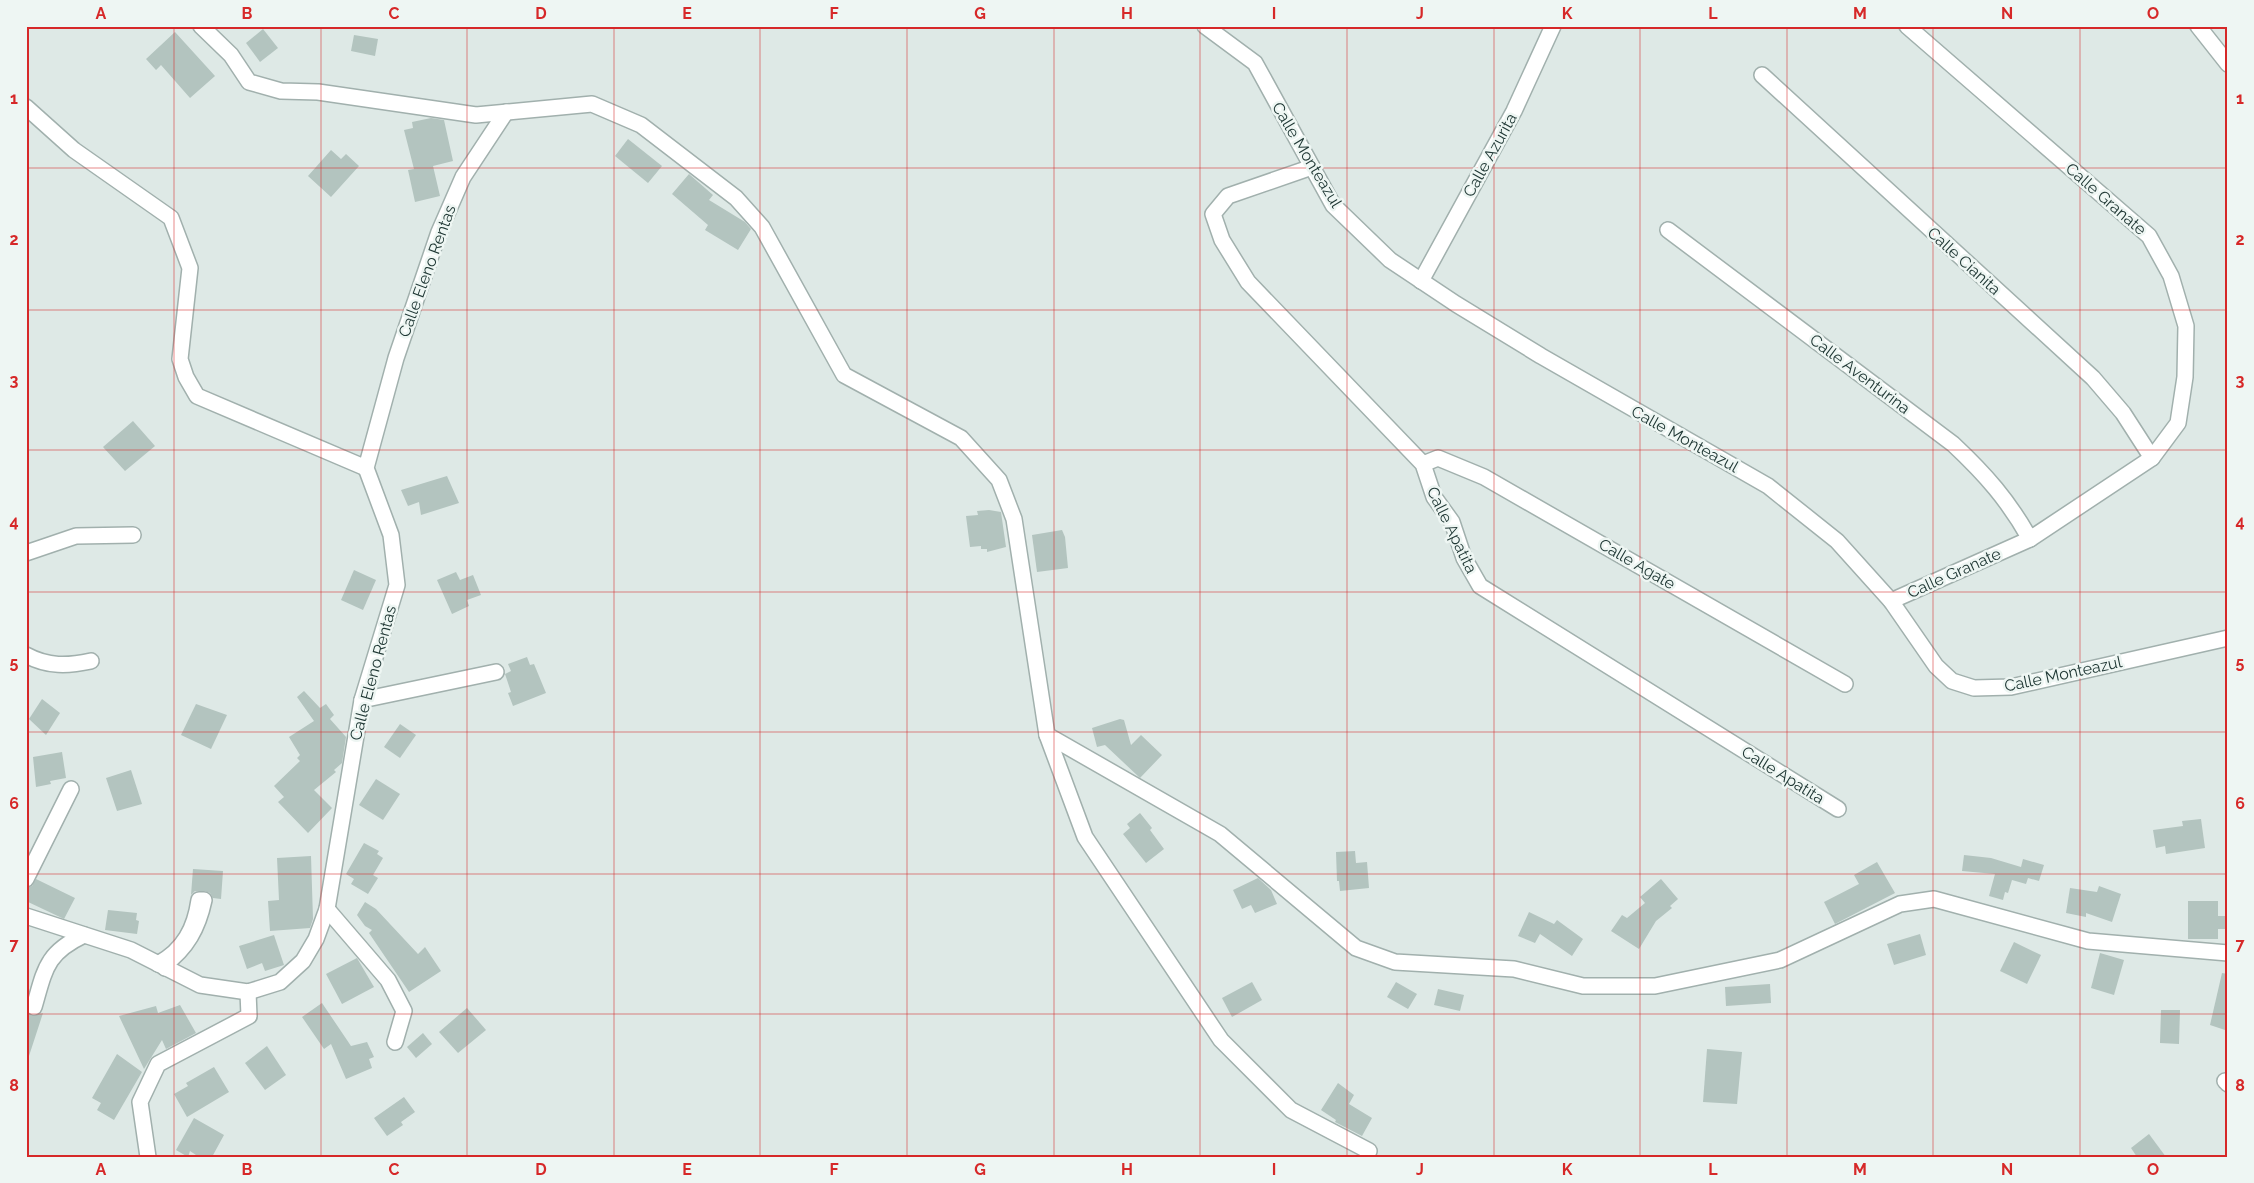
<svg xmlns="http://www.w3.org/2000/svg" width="2254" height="1183" font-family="Raleway,sans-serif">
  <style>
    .building { fill: #b3c4bf }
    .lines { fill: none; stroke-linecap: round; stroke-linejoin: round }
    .minor-casing { stroke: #a1b0ad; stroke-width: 18 }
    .minor { stroke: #fff; stroke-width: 15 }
    .grid { fill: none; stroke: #d62828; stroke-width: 1; stroke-opacity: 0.55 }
    .labels { text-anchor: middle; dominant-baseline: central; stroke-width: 5; stroke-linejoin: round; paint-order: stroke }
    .street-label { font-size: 16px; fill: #203835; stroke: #eef6f3 }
    .neatline { fill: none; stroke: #d62828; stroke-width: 2 }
    .grid-label { font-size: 16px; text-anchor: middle; font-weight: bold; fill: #d62828 }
  </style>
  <rect width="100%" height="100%" fill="#dee9e6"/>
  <g class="building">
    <polygon points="263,29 278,48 260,62 246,43"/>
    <polygon points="175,32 215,76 190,98 161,65 156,70 146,59"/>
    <polygon points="354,35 378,39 375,56 351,51"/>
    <polygon points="431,118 444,120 453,161 433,166 440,196 415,202 408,170 414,169 404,130 413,128 412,122"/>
    <polygon points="628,139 662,166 648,183 615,156"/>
    <polygon points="331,150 341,159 346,154 359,166 331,197 308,176"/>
    <polygon points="689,174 713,195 709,200 745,222 751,229 738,250 705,230 708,225 672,194"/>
    <polygon points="133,421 155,446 125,471 103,447"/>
    <polygon points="447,476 459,503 421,515 419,502 408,506 401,490"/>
    <polygon points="989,510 1001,512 1006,547 987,552 987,549 981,549 981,546 970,547 966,516 978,515 977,511"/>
    <polygon points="1062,530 1065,537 1068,568 1037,572 1032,535"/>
    <polygon points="354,570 376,580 363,610 341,600"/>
    <polygon points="456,572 460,580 473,575 481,595 467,600 469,606 452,614 437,580"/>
    <polygon points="527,657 530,665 534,664 546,693 513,706 508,693 511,692 505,674 511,671 508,664"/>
    <polygon points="304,691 320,708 326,704 334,715 330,719 346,737 342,763 334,770 336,772 314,790 332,808 308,833 278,802 284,797 274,786 300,761 297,758 300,755 289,737 314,721 297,697"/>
    <polygon points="42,699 60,713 46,735 29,719"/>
    <polygon points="196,704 227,715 211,749 181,735"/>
    <polygon points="1120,719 1124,720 1131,745 1141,735 1162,755 1140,778 1105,745 1097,747 1092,728"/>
    <polygon points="400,724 416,735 400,758 384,747"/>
    <polygon points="62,752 66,778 50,781 51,784 36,787 33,757"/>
    <polygon points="131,770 142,804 117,811 106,778"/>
    <polygon points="376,779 400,794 383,820 359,805"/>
    <polygon points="1140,813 1152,828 1150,830 1164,849 1146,863 1123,834 1130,828 1127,824"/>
    <polygon points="2201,819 2205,848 2166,854 2165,846 2156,848 2153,830 2183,826 2182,821"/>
    <polygon points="364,843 379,851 377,854 383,858 373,875 378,878 368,894 351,884 354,879 346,874"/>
    <polygon points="1355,851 1356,863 1367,862 1369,888 1340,891 1339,881 1337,881 1336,852"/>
    <polygon points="1964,855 1991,858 2021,867 2023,859 2044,865 2039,881 2028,878 2026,884 2012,880 2008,893 2005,892 2003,900 1989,896 1995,874 1962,871"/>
    <polygon points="311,856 313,919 310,928 270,931 268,901 279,900 277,858"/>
    <polygon points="1877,862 1895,893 1835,924 1824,902 1859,884 1854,875"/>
    <polygon points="193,869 223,871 221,899 213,898 210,893 204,891 195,891 191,895"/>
    <polygon points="1258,878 1271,890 1277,904 1255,913 1251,905 1242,909 1233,890"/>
    <polygon points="36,879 75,898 64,919 26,901 26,888 32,886"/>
    <polygon points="1661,879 1678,899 1670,906 1672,908 1656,921 1639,949 1611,931 1622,915 1627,918 1645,903 1640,897"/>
    <polygon points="2099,886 2121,894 2112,922 2086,913 2086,917 2066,913 2070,888 2097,892"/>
    <polygon points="2188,901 2218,901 2218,916 2226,916 2226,929 2218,929 2218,939 2188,939"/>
    <polygon points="365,902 376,909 418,954 425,947 441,971 409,992 369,933 372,930 365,926 357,915"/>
    <polygon points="108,910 137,913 136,920 139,921 137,934 105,930"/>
    <polygon points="1529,912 1554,924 1557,920 1583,939 1572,956 1540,934 1535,943 1518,936"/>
    <polygon points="1920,934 1926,955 1894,965 1887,944"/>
    <polygon points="274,935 284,965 265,971 262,963 247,969 239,946"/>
    <polygon points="2014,942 2041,955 2027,984 2000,971"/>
    <polygon points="2100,953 2124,960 2114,995 2091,988"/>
    <polygon points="357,958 374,987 342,1004 326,974"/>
    <polygon points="2222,973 2228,974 2228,1031 2210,1025"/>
    <polygon points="1252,982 1262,1000 1232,1017 1222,998"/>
    <polygon points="1396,982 1417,994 1408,1009 1387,997"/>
    <polygon points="1770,984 1771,1003 1726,1006 1725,987"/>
    <polygon points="1438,989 1464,995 1460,1011 1434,1005"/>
    <polygon points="322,1003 351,1046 367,1042 374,1057 369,1059 372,1068 346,1079 331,1044 324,1049 302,1017"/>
    <polygon points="180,1005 196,1033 166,1049 162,1040 144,1069 119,1016 156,1006 158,1013"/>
    <polygon points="467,1008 486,1030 458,1053 439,1032"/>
    <polygon points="2161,1010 2180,1010 2179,1044 2160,1043"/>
    <polygon points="26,1012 32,1016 43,1013 29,1056 26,1056"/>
    <polygon points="423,1033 432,1044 416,1058 407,1047"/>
    <polygon points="267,1046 286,1075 265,1090 245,1063"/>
    <polygon points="1707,1049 1742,1052 1737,1104 1703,1102"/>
    <polygon points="117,1054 142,1072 114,1120 97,1110 101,1103 92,1098"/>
    <polygon points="214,1067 229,1092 187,1117 174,1094 188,1086 186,1083"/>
    <polygon points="1338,1083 1354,1095 1349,1104 1372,1118 1362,1136 1335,1122 1336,1120 1321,1110"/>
    <polygon points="404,1097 415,1112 401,1122 403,1125 387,1136 374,1118"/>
    <polygon points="194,1118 224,1135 212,1157 199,1157 190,1151 188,1157 176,1150"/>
    <polygon points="2149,1134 2166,1157 2137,1157 2131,1148"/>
  </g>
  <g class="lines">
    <g class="minor-casing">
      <g id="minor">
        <polyline points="201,26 231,55 249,82 281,91 318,92 476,115 592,104 641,125 736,198 762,227 844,375 961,438 999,480 1014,519 1047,735 1220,834 1356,948 1395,962 1514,969 1583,986 1655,986 1780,960 1900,904 1934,899 2088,941 2228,953"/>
        <polyline points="1205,26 1255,63 1333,205 1390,260 1456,304 1541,356 1768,486 1837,541 1891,601 1936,666 1952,681 1974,688 2011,687 2228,638"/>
        <polyline points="2198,26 2228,64"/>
        <polyline points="1762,75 2093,378 2123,413 2152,458"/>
        <polyline points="26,107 74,150 171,218 190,268 180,359 186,377 197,396 366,468"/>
        <polyline points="1312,167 1228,196 1213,214 1222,240 1248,282 1423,464 1434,497 1452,522 1464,558 1480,586 1838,809"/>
        <path d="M1668,230l285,214c33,31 55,56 77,95"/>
        <polyline points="1421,281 1514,111 1553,26"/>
        <polyline points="1423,464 1438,458 1484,477 1845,684"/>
        <polyline points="26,553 76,536 133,535"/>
        <polyline points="1891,601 2030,539 2152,458 2178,423 2185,377 2186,326 2171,276 2149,236 1907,26"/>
        <path d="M26,655c22,12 42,11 65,6"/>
        <polyline points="362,700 496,672"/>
        <polyline points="1047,735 1085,837 1221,1040 1291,1110 1369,1151"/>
        <polyline points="26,879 71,789"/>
        <polyline points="327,909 388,980 404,1011 395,1042"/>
        <polyline points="26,916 131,950 200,985 248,992 280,982 303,961 316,939 327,909 362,700 397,585 391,535 366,468 396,358 439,232 463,177 506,112"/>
        <path d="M158,964c26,-14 37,-36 41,-64h5c-6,28 -17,48 -40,65l1,3"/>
        <path d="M34,1007c11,-38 12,-54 50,-72"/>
        <polyline points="2225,1081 2228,1084"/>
        <polyline points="148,1157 140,1102 158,1064 249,1016 248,992"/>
      </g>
    </g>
    <use href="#minor" class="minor"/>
  </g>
  <path class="grid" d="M174,26v1131M321,26v1131M467,26v1131M614,26v1131M760,26v1131M907,26v1131M1054,26v1131M1200,26v1131M1347,26v1131M1494,26v1131M1640,26v1131M1787,26v1131M1933,26v1131M2080,26v1131M26,168h2202M26,310h2202M26,450h2202M26,592h2202M26,732h2202M26,874h2202M26,1014h2202"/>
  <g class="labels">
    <g class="street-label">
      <text transform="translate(1307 155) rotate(59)">Calle Monteazul</text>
      <text transform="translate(1490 155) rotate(-61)">Calle Azurita</text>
      <text transform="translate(2106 199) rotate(41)">Calle Granate</text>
      <text transform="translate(1964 261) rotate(42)">Calle Cianita</text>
      <text transform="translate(427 271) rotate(-70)">Calle Eleno Rentas</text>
      <text transform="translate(1860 374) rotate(37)">Calle Aventurina</text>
      <text transform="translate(1685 439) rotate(29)">Calle Monteazul</text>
      <text transform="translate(1452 530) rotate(64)">Calle Apatita</text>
      <text transform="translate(1637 564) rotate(30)">Calle Agate</text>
      <text transform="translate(1954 573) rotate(-24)">Calle Granate</text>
      <text transform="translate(373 673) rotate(-75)">Calle Eleno Rentas</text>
      <text transform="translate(2063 674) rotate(-12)">Calle Monteazul</text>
      <text transform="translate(1783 775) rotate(32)">Calle Apatita</text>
    </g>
  </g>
  <rect width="2254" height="1183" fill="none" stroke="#eef6f3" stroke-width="55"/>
  <rect x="28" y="28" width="2198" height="1128" class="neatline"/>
  <g class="grid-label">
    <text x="101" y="19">A</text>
    <text x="247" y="19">B</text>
    <text x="394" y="19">C</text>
    <text x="541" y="19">D</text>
    <text x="687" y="19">E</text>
    <text x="834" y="19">F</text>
    <text x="980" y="19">G</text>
    <text x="1127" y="19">H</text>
    <text x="1274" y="19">I</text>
    <text x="1420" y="19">J</text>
    <text x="1567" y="19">K</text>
    <text x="1713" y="19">L</text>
    <text x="1860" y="19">M</text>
    <text x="2007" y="19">N</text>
    <text x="2153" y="19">O</text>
    <text x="14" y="104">1</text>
    <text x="2240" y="104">1</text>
    <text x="14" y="245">2</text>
    <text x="2240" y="245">2</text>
    <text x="14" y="386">3</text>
    <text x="2240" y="386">3</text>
    <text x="14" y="527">4</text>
    <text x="2240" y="527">4</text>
    <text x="14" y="668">5</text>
    <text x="2240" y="668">5</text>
    <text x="14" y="809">6</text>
    <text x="2240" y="809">6</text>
    <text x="14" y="950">7</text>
    <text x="2240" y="950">7</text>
    <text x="14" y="1091">8</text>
    <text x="2240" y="1091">8</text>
    <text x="101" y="1175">A</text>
    <text x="247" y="1175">B</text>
    <text x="394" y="1175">C</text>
    <text x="541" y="1175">D</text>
    <text x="687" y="1175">E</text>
    <text x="834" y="1175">F</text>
    <text x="980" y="1175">G</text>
    <text x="1127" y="1175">H</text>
    <text x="1274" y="1175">I</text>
    <text x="1420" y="1175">J</text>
    <text x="1567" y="1175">K</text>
    <text x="1713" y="1175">L</text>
    <text x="1860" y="1175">M</text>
    <text x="2007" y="1175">N</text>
    <text x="2153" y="1175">O</text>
  </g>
</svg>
